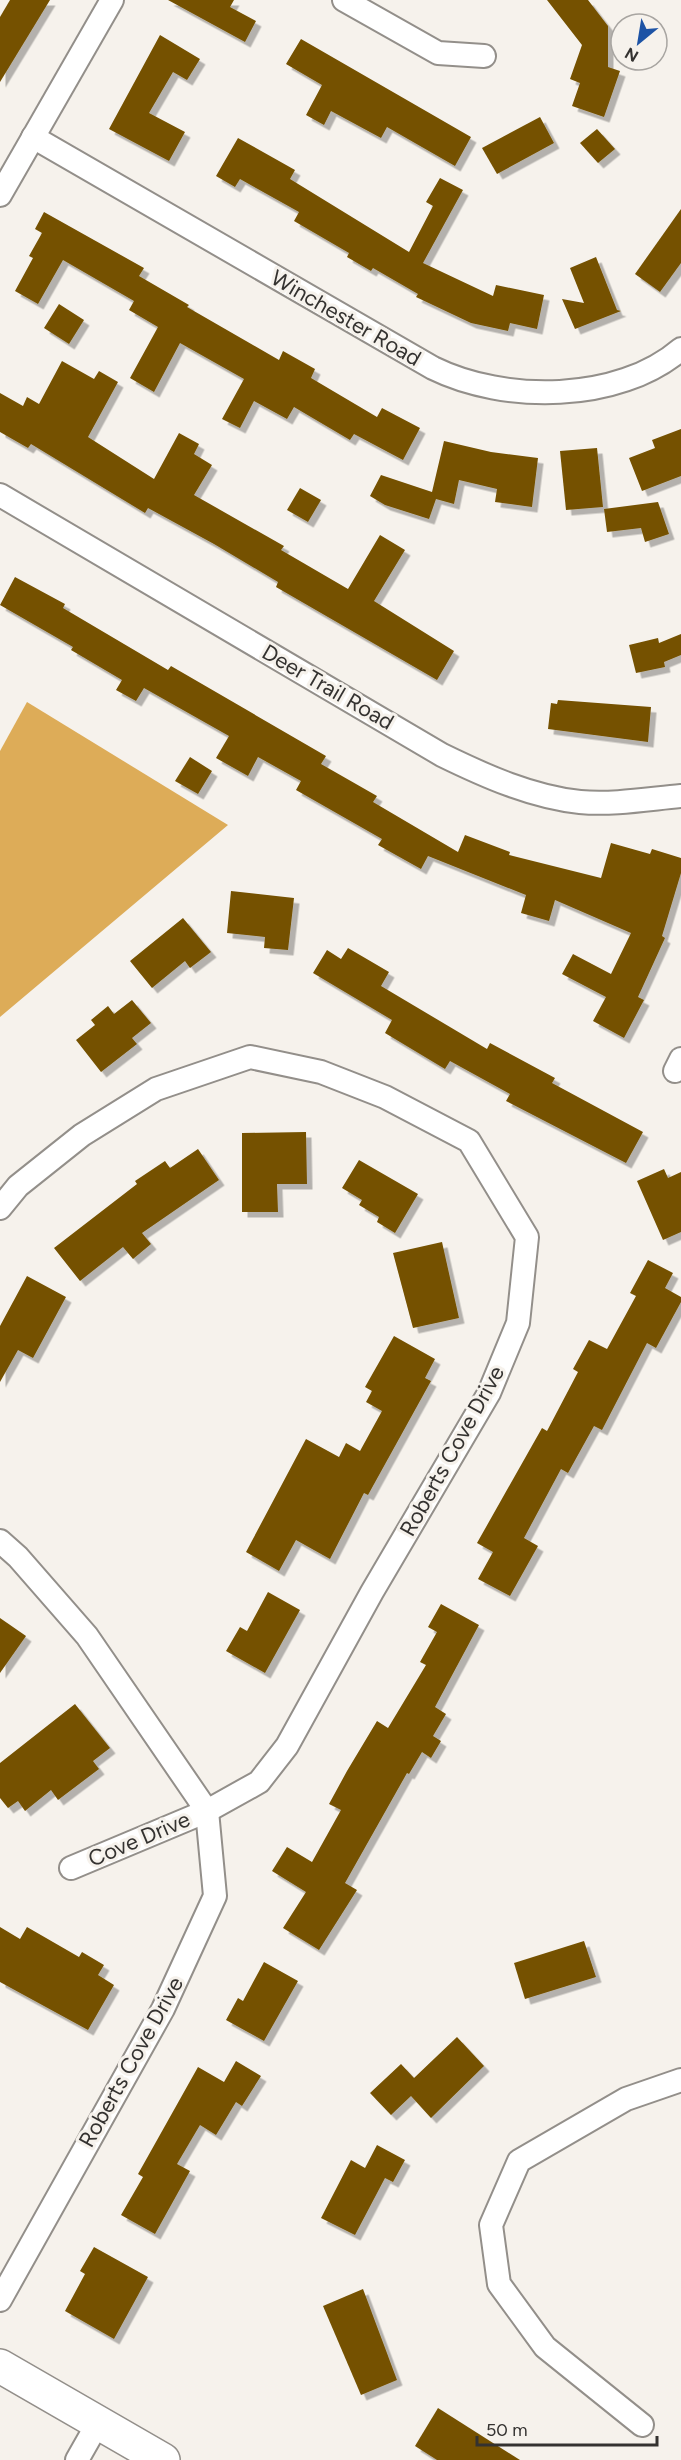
<svg xmlns="http://www.w3.org/2000/svg" width="681" height="2460" font-family="Figtree,sans-serif">
  <style>
    .forest { fill: #ddac58 }
    .building { fill: #745106; filter: url(#shadow) }
    .lines { fill: none; stroke-linecap: round; stroke-linejoin: round }
    .street-casing { stroke: #938f8a; stroke-width: 26 }
    .secondary-casing { stroke: #938f8a; stroke-width: 36 }
    .street { stroke: #fff; stroke-width: 22 }
    .secondary { stroke: #fff; stroke-width: 33 }
    .labels { text-anchor: middle; dominant-baseline: central; stroke-width: 6; stroke-linejoin: round; paint-order: stroke }
    .street-label { font-size: 22px; fill: #343230; stroke: #f6f2ec }
  </style>
  <defs>
    <filter id="shadow"><feDropShadow dx="5.5" dy="5.5" stdDeviation="0" flood-color="#0004"/></filter>
  </defs>
  <rect width="100%" height="100%" fill="#f6f2ec"/>
  <polygon class="forest" points="27,702 228,825 0,1017 0,751"/>
  <g class="building">
    <polygon points="10,0 50,0 0,82 0,17"/>
    <polygon points="168,0 234,0 230,7 256,21 245,42"/>
    <polygon points="547,0 588,0 608,26 608,67 620,71 604,117 572,106 580,83 570,79 582,45"/>
    <polygon points="160,35 200,59 187,80 173,72 149,113 185,132 169,161 109,129"/>
    <polygon points="301,39 471,137 455,166 387,127 381,138 331,111 324,125 306,115 322,85 286,64"/>
    <polygon points="540,117 554,143 497,174 482,148"/>
    <polygon points="597,129 615,149 598,163 580,143"/>
    <polygon points="238,138 295,170 290,179 409,252 433,206 426,202 440,178 463,190 423,263 493,296 496,285 544,295 537,329 510,323 508,331 471,323 416,297 418,294 373,268 371,271 347,257 349,253 294,221 299,212 240,179 235,187 216,176"/>
    <polygon points="681,209 681,263 660,292 635,274"/>
    <polygon points="44,212 144,268 139,276 189,305 187,307 279,360 283,351 315,369 311,378 377,417 382,408 420,428 403,460 354,434 350,440 294,407 287,419 254,401 240,428 222,419 244,379 180,343 154,392 130,378 158,327 129,310 134,301 63,260 38,304 15,291 33,258 29,256 42,233 35,229"/>
    <polygon points="596,257 617,310 621,311 575,329 562,299 584,303 570,268"/>
    <polygon points="59,304 84,320 69,344 44,328"/>
    <polygon points="62,361 94,379 99,371 118,382 88,437 154,479 179,433 199,444 194,454 212,465 194,495 284,546 281,550 348,589 380,535 405,550 374,601 454,651 437,680 276,587 278,582 214,544 148,508 145,513 31,444 28,448 0,432 0,393 23,406 27,397 39,404"/>
    <polygon points="681,429 681,476 642,491 629,458 655,448 652,440"/>
    <polygon points="444,441 491,452 538,458 532,507 495,502 497,489 459,480 454,504 436,499 429,519 385,505 370,496 381,475 432,492"/>
    <polygon points="597,448 603,507 566,510 560,451"/>
    <polygon points="300,488 321,500 308,522 287,510"/>
    <polygon points="658,502 669,534 645,542 641,528 607,532 604,509"/>
    <polygon points="15,577 65,604 63,608 168,670 171,666 326,756 321,764 377,796 373,802 458,852 465,835 510,852 509,855 601,878 611,843 650,854 652,849 681,858 681,873 662,936 665,938 638,997 644,1000 624,1038 593,1021 606,997 562,974 573,954 611,974 631,933 555,900 549,921 521,913 526,895 428,856 421,869 378,845 382,839 296,790 301,781 258,757 248,776 216,758 229,736 144,688 136,701 116,690 122,680 71,650 73,647 0,605"/>
    <polygon points="681,634 681,655 664,662 665,667 636,673 629,645 658,638 659,643"/>
    <polygon points="558,700 651,707 648,742 548,729 551,703 557,704"/>
    <polygon points="190,757 212,771 198,794 175,781"/>
    <polygon points="231,891 294,898 288,950 264,948 265,937 227,933"/>
    <polygon points="183,918 211,952 190,968 185,961 152,988 130,961"/>
    <polygon points="348,948 389,972 381,986 487,1049 490,1043 555,1078 552,1083 643,1132 626,1163 506,1101 510,1094 450,1061 445,1069 385,1033 392,1020 313,973 327,950 341,959"/>
    <polygon points="132,1000 151,1023 132,1038 137,1044 101,1072 76,1040 95,1025 91,1020 108,1006 114,1014"/>
    <polygon points="306,1132 307,1184 277,1184 278,1212 242,1212 242,1133"/>
    <polygon points="198,1149 219,1180 142,1233 151,1244 133,1259 123,1247 80,1281 54,1248 137,1184 135,1181 165,1161 170,1168"/>
    <polygon points="359,1160 418,1194 395,1233 377,1222 379,1217 359,1205 362,1200 342,1188"/>
    <polygon points="664,1169 668,1178 681,1172 681,1232 663,1240 637,1181"/>
    <polygon points="442,1242 459,1318 413,1328 393,1253"/>
    <polygon points="648,1260 673,1273 665,1288 681,1297 681,1302 656,1348 647,1343 602,1430 594,1426 568,1473 561,1469 524,1538 538,1546 510,1596 478,1579 493,1552 477,1543 542,1428 547,1431 578,1372 573,1369 589,1340 607,1349 636,1296 630,1293"/>
    <polygon points="27,1276 66,1297 33,1358 18,1350 0,1382 0,1326"/>
    <polygon points="394,1336 435,1359 425,1378 431,1381 368,1495 364,1493 330,1559 296,1540 279,1571 246,1552 306,1439 339,1457 346,1443 360,1451 382,1411 366,1402 372,1391 365,1387"/>
    <polygon points="268,1592 300,1610 265,1673 226,1651 240,1627 247,1631"/>
    <polygon points="441,1604 479,1625 435,1707 446,1714 433,1736 441,1741 431,1758 422,1752 409,1774 407,1773 345,1883 357,1890 319,1950 283,1928 306,1892 272,1871 287,1847 312,1862 341,1810 329,1804 347,1771 377,1721 388,1728 426,1665 420,1662 437,1632 428,1627"/>
    <polygon points="0,1618 26,1636 0,1673"/>
    <polygon points="75,1704 110,1748 93,1761 99,1769 58,1800 51,1790 25,1811 18,1801 8,1808 0,1798 0,1763"/>
    <polygon points="0,1927 20,1939 27,1927 79,1957 82,1952 104,1965 98,1975 114,1985 88,2030 0,1982"/>
    <polygon points="584,1941 596,1977 525,1999 514,1963"/>
    <polygon points="264,1962 298,1981 264,2041 226,2020 238,1998 243,2001"/>
    <polygon points="457,2037 484,2066 431,2118 411,2096 391,2115 370,2093 401,2064 414,2078"/>
    <polygon points="236,2061 261,2076 242,2106 236,2102 216,2135 200,2125 177,2164 190,2171 155,2234 121,2215 143,2177 138,2174 198,2067 224,2082"/>
    <polygon points="377,2145 405,2160 393,2182 385,2178 355,2235 321,2218 351,2160 365,2168"/>
    <polygon points="94,2247 148,2277 114,2339 65,2311 85,2274 80,2271"/>
    <polygon points="363,2289 397,2380 361,2395 323,2306"/>
    <polygon points="438,2408 520,2460 437,2460 415,2446"/>
  </g>
  <g class="lines">
    <g class="street-casing">
      <g id="street">
        <polyline points="344,0 438,53 484,56"/>
        <path d="M33,137l400,231c71,35 185,35 248,-19"/>
        <polyline points="0,195 112,0"/>
        <path d="M0,495l442,260c43,21 90,42 138,47 33,3 68,-3 101,-6"/>
        <polyline points="675,1071 681,1059"/>
        <polyline points="0,1208 18,1186 82,1135 156,1089 250,1057 321,1072 385,1097 469,1141 527,1237 518,1323 489,1393 372,1592 287,1746 259,1782 207,1811 71,1868"/>
        <polyline points="0,1541 18,1557 87,1636 207,1811 215,1896 163,2009 0,2300"/>
        <polyline points="642,2425 545,2347 499,2284 491,2225 519,2161 626,2099 681,2080"/>
        <polyline points="77,2460 98,2423"/>
      </g>
    </g>
    <g class="secondary-casing">
      <polyline id="secondary" points="0,2366 163,2460"/>
    </g>
    <use href="#street" class="street"/>
    <use href="#secondary" class="secondary"/>
  </g>
  <g class="labels">
    <g class="street-label">
      <text transform="translate(346 318) rotate(30)">Winchester Road</text>
      <text transform="translate(328 687) rotate(30)">Deer Trail Road</text>
      <text transform="translate(452 1451) rotate(-61)">Roberts Cove Drive</text>
      <text transform="translate(139 1839) rotate(-23)">Cove Drive</text>
      <text transform="translate(131 2062) rotate(-61)">Roberts Cove Drive</text>
    </g>
  </g>
  <g transform="translate(639 42) rotate(210)"><circle r="28" fill="#f6f2ec" stroke="#a8a5a1" stroke-width="1.5"/>
  <path d="M0-4.5L10 22L0 15L-10 22Z" fill="#1d53a5"/>
  <text y="-9" font-size="16" font-weight="bold" text-anchor="middle" fill="#343230">N</text>
  </g>
  <path d="M477 2436v9h180v-9" fill="none" stroke="#343230" stroke-width="3"/>
  <text x="486" y="2436" font-size="18" fill="#343230" stroke="#f6f2ec" stroke-width="4.5" paint-order="stroke">50 m</text>
</svg>
